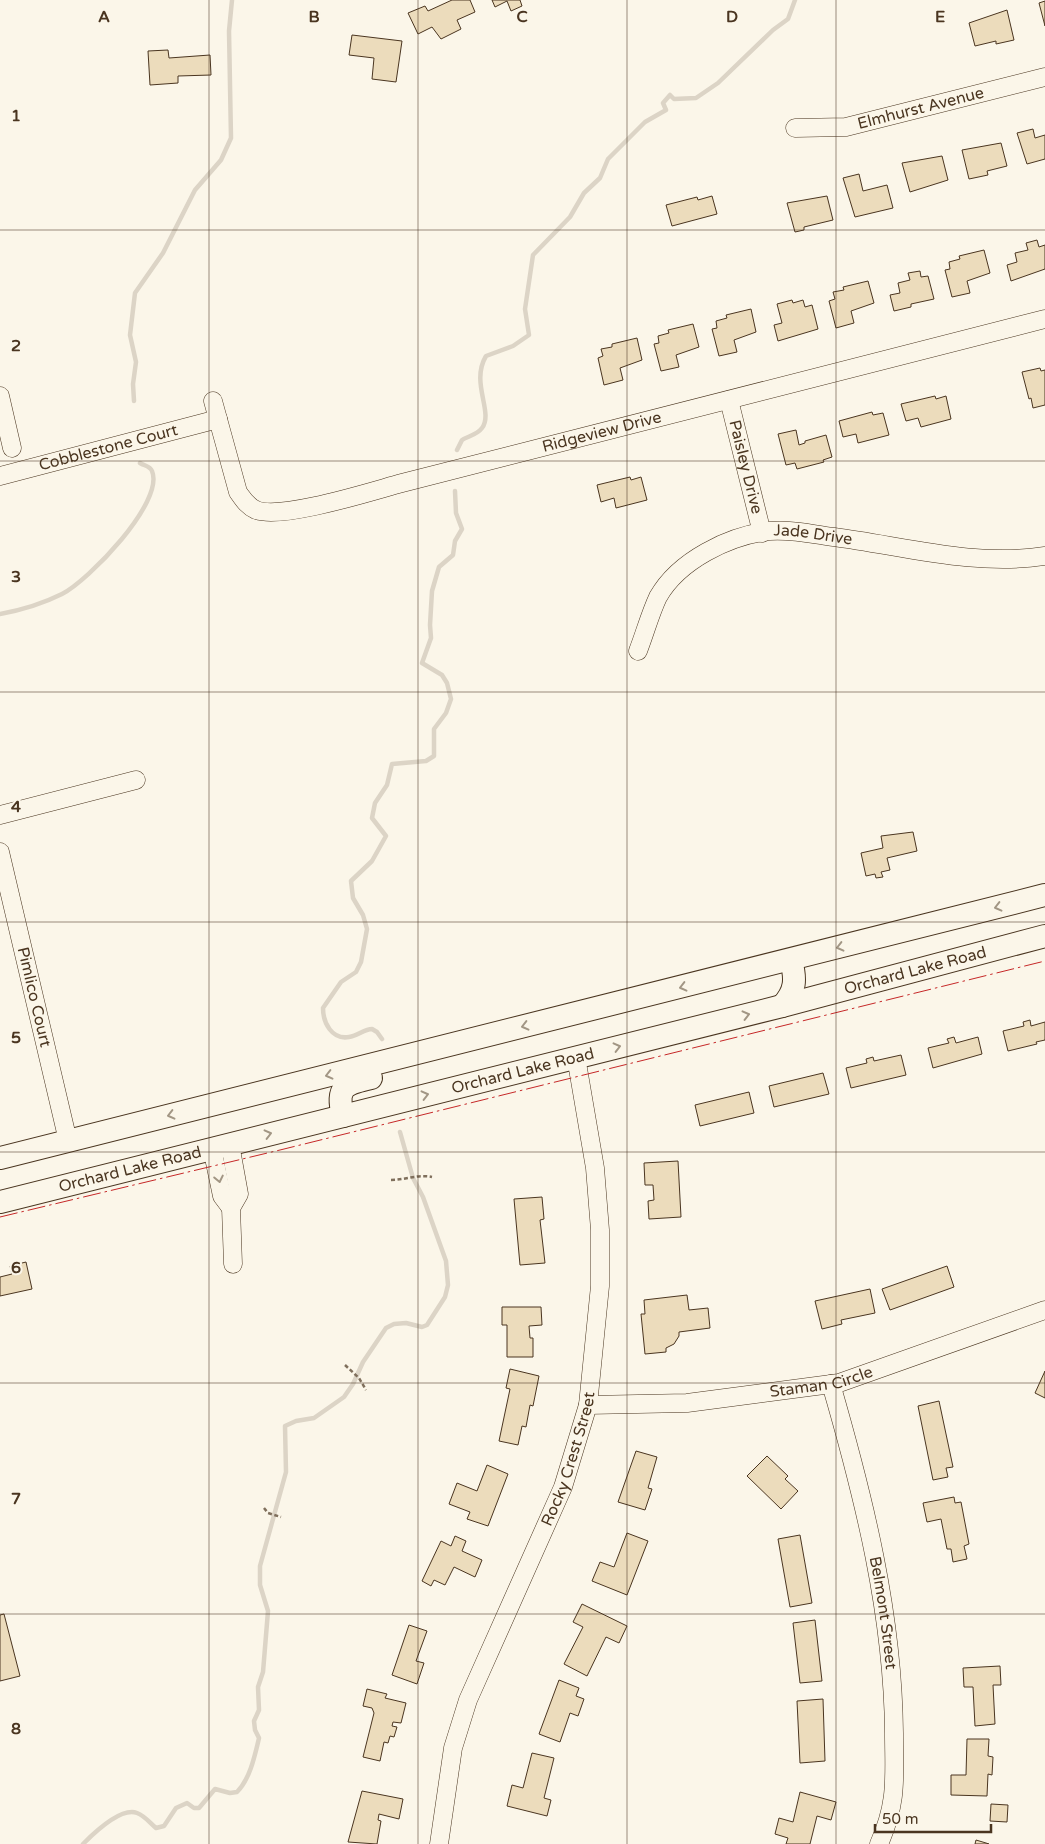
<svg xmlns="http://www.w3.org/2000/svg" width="1045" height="1844" font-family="'Varela Round',sans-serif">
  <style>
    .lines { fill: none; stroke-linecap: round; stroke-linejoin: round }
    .stream { stroke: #dcd4c6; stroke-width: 4.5 }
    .building { fill: #ecdcbc; stroke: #4a3520 }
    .minor-casing { stroke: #4a3520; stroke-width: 19 }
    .major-casing { stroke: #4a3520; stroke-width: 24 }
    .path { stroke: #7f6f5c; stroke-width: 2.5; stroke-dasharray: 4 2.5; stroke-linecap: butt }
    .minor { stroke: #fbf6e9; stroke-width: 18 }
    .major { stroke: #fbf6e9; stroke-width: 22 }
    .power { stroke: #c62828; stroke-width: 1; stroke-dasharray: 18 4 2.5 4; stroke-linecap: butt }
    .oneway { stroke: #a29684 }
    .grid { fill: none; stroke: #4a3520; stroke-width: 1; stroke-opacity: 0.55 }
    .labels { text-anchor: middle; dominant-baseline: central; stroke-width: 4; stroke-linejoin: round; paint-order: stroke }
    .street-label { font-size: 16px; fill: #4a3520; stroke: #fbf6e9 }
    .grid-label { font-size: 16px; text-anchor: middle; font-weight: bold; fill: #4a3520; stroke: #fbf6e9; stroke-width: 4; stroke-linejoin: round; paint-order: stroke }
  </style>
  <rect width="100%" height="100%" fill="#fbf6e9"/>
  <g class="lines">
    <g class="stream">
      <polyline points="134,401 133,384 136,362 130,335 135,293 163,253 195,190 221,160 231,138 229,31 232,0"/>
      <path d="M457,450l5,-10c6,-4 15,-5 20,-12 12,-16 -12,-45 4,-72l27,-10 16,-11 -4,-26 8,-54 37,-38 14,-24 16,-15 8,-19 37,-37 21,-12 -3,-7 7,-8 4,4 22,-1 22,-15 55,-53 15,-11 7,-19"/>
      <path d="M0,614c22,-4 42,-10 62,-20 26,-13 103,-92 90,-123 -2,-5 -7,-5 -12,-8"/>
      <path d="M382,1039l-5,-7 -5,-3c-8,0 -14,7 -23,8 -17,3 -26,-14 -26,-29l18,-26 15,-10 5,-10 6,-33 -4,-14 -10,-17 -2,-17 21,-20 14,-25 -14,-18 3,-15 12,-18 5,-21 34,-3 8,-5v-27l12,-16 5,-14 -4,-16 -5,-8 -20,-12 9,-25 -1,-13 2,-34 7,-24 14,-12 2,-14 7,-12 -6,-16 -1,-22"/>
      <path d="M83,1844c11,-11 38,-37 54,-31 8,3 13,10 19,15l8,-2 12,-18 11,-5 7,5h5l16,-19 15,4 7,-1c13,-13 18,-37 22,-54l-4,-8 -1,-9 5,-11 -1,-23 5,-15 5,-61 -8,-26v-19l26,-94 -1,-46 11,-5 18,-3 30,-21 9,-13 10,-22 23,-34 8,-4 12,-1 16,4 5,-2 18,-28 3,-12 -2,-24 -23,-64 -10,-19 -13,-46"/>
    </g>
  </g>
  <g class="building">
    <polygon points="452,0 470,0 475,12 457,20 461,29 441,39 432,27 418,34 408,13 425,6 428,11"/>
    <polygon points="492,0 520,0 522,6 511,11 507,1 495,7"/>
    <polygon points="1045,1 1045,26 1039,3"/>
    <polygon points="1007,10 1014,40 996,44 996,41 975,46 969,23"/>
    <polygon points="352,35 402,41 396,82 372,79 374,58 349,55"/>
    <polygon points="168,50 169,58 210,55 211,75 178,76 178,83 150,85 148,51"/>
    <polygon points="1033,129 1035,138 1045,135 1045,159 1027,164 1017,133"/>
    <polygon points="1001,143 1007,166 987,171 988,175 969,179 962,150"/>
    <polygon points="942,156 948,180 910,192 902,163"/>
    <polygon points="859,174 863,191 887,185 893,208 855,217 843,178"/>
    <polygon points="712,196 717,214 672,226 666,205 697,197 698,200"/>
    <polygon points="827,196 833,220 804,227 804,230 795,232 787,203"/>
    <polygon points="1037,240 1039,247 1045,245 1045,269 1011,281 1007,265 1017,262 1015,253 1028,250 1026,243"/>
    <polygon points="984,250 990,273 967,281 970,293 952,297 945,270 950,269 949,262 960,259 959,256"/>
    <polygon points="920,271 921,277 928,276 934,299 911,304 911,307 894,311 890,295 900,293 898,283 910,280 908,273"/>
    <polygon points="868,281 874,303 851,311 854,323 836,328 829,301 835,299 833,292 844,290 843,287"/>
    <polygon points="792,300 793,303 803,300 805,307 812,305 818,329 778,341 774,325 782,323 777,304"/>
    <polygon points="751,309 756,332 734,340 737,352 719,356 712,329 717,328 716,321 727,318 726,315"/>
    <polygon points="693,324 699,347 676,355 679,367 661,371 654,344 659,343 658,336 669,333 668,330"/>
    <polygon points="637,338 642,360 620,368 623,380 604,385 598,358 603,356 601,349 612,347 612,344"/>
    <polygon points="1040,368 1041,371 1045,370 1045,405 1033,408 1031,398 1029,399 1022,372"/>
    <polygon points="935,396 936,399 946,396 951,419 921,427 918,418 906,421 901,404"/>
    <polygon points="872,412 873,415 883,413 889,435 858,443 856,434 843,437 839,421"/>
    <polygon points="796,430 799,445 805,443 805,441 826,435 832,457 823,460 824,462 797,469 795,463 786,465 778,434"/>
    <polygon points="630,477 631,480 641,477 647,500 616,508 614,498 601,502 597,485"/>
    <polygon points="913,832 917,851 887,858 890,870 881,872 883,877 876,878 875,874 866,876 861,853 883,848 881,836"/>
    <polygon points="1030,1020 1031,1026 1045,1022 1045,1040 1036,1042 1037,1044 1008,1051 1003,1031 1024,1026 1023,1022"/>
    <polygon points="954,1037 956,1043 978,1037 982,1054 933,1068 928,1048 949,1043 947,1039"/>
    <polygon points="901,1055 906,1075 851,1088 846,1068 867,1063 866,1059 873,1057 874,1061"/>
    <polygon points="823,1073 829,1094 774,1107 769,1086"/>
    <polygon points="749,1092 754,1113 700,1126 695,1105"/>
    <polygon points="678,1161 681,1217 649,1219 648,1201 654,1200 653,1185 645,1185 644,1163"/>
    <polygon points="542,1197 544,1219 540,1220 545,1263 520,1265 514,1199"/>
    <polygon points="26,1262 32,1289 0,1296 0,1277 12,1274 10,1266"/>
    <polygon points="947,1266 954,1287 890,1310 882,1289"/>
    <polygon points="870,1289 875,1313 841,1320 842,1324 822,1329 815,1301"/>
    <polygon points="687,1295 689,1310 708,1308 710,1328 679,1332 679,1336 674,1344 666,1348 666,1352 645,1354 641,1314 645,1314 644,1300"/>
    <polygon points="502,1307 541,1307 542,1325 529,1326 530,1338 533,1338 533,1357 507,1357 507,1325 502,1325"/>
    <polygon points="510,1369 539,1376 533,1406 530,1405 526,1427 522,1426 518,1445 499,1441 510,1389 506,1388"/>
    <polygon points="1045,1371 1045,1398 1035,1393"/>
    <polygon points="939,1401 953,1467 946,1468 948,1477 933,1480 918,1406"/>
    <polygon points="636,1451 657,1457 648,1488 652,1489 645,1510 618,1502"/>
    <polygon points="767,1456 788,1476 785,1479 798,1491 781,1509 747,1476"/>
    <polygon points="487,1465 508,1474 488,1526 467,1519 470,1512 449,1504 457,1483 477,1491"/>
    <polygon points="954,1497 955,1503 961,1502 969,1544 964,1546 967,1559 953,1562 951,1549 947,1549 941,1519 927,1522 923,1503"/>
    <polygon points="627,1533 648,1541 627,1595 592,1581 600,1562 614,1567"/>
    <polygon points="800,1535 812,1603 790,1607 778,1539"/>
    <polygon points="455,1536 466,1541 462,1551 482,1560 475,1577 454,1567 445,1585 434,1580 431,1586 422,1581 441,1541 451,1546"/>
    <polygon points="582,1604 627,1626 619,1643 606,1637 587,1676 564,1664 583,1627 573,1622"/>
    <polygon points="4,1614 20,1676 0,1681 0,1615"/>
    <polygon points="815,1620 822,1681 800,1683 793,1623"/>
    <polygon points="409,1625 427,1631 416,1661 424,1663 417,1684 392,1675"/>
    <polygon points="1000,1666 1001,1685 993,1685 995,1724 975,1726 973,1687 964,1687 963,1668"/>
    <polygon points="559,1680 579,1688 576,1696 584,1699 578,1716 570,1713 560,1742 539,1734"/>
    <polygon points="367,1689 387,1694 385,1698 406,1703 401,1723 393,1722 392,1726 397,1727 394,1737 390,1736 388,1743 384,1742 380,1761 363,1757 374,1713 372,1708 363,1706"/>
    <polygon points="823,1699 825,1761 800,1763 797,1701"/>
    <polygon points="967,1739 989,1739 988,1756 993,1757 992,1775 988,1774 987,1796 951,1795 951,1775 966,1775"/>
    <polygon points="532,1753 554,1758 544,1798 551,1800 547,1816 507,1806 512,1785 523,1788"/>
    <polygon points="362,1791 403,1799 399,1819 379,1814 378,1820 381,1821 377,1844 348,1842"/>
    <polygon points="800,1792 836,1802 831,1820 817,1816 810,1844 786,1844 788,1838 775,1834 779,1818 793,1822"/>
    <polygon points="991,1804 1008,1805 1007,1822 990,1821"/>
    <polygon points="976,1840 986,1843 989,1844 975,1844"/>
  </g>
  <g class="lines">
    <g class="minor-casing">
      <g id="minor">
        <path id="s1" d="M795,128l51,-1 199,-50"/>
        <polyline points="0,396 12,448"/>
        <path id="s2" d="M729,400l33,133"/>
        <path id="s3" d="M213,401l25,91c5,7 9,14 18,18 26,10 116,-19 146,-27l643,-164"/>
        <path id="s4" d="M0,476l218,-57"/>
        <path id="s5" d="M638,651c7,-18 12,-37 20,-54 21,-37 71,-61 111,-66 21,-2 44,3 65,6 69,9 141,30 211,19"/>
        <polyline points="0,815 136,780"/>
        <path id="s6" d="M0,852l68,289"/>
        <polyline points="230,1144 239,1194 231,1208 233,1264"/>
        <polyline points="212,1148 222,1196 231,1208"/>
        <path id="s7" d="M831,1384c33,114 62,230 63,349 0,45 4,68 -15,111"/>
        <path id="s8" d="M588,1405l99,-2 152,-20 206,-73"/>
        <path id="s9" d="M439,1844l14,-96 15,-48 95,-213 25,-82 12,-119v-56l-5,-62 -19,-111"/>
      </g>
    </g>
    <g class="major-casing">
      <g id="major">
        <path d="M782,1006c14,-15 14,-27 9,-46"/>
        <path d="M343,1116c-7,-29 1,-32 28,-38"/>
        <polyline points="0,1158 1045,895"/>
        <path id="s10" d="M0,1202l782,-196 263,-70"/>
      </g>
    </g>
    <g class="path">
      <path d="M391,1180c14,0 27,-6 41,-3"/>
      <polyline points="345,1365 359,1378 366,1390"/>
      <polyline points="264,1508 268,1513 281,1517"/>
    </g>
    <use href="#minor" class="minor"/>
    <use href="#major" class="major"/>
    <polyline class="power" points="0,1217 280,1150 1045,961"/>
  </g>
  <defs><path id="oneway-chevron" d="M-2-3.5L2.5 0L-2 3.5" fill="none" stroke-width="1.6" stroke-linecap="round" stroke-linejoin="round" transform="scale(1.25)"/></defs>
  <g class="oneway">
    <use href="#oneway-chevron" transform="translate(998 907) rotate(166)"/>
    <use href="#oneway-chevron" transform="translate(840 947) rotate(166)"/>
    <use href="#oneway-chevron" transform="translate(683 987) rotate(166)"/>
    <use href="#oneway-chevron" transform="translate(746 1015) rotate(-14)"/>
    <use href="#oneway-chevron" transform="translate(525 1026) rotate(166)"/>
    <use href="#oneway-chevron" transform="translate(617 1047) rotate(-14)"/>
    <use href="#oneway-chevron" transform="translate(329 1075) rotate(166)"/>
    <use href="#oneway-chevron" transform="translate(425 1095) rotate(-14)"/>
    <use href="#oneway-chevron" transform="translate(171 1115) rotate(166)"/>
    <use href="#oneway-chevron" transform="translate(268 1134) rotate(-14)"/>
    <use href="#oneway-chevron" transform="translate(219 1179) rotate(78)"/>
  </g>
  <path class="grid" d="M209,0v1844M418,0v1844M627,0v1844M836,0v1844M0,230h1045M0,461h1045M0,692h1045M0,922h1045M0,1152h1045M0,1383h1045M0,1614h1045"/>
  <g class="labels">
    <g class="street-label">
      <text stroke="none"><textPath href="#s1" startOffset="128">Elmhurst Avenue</textPath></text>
      <text stroke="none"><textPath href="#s3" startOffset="476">Ridgeview Drive</textPath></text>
      <text stroke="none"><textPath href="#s4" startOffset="112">Cobblestone Court</textPath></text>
      <text stroke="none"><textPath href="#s2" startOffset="69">Paisley Drive</textPath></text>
      <text stroke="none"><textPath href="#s5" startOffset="235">Jade Drive</textPath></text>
      <text stroke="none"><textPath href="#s10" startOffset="944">Orchard Lake Road</textPath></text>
      <text stroke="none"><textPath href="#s6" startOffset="149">Pimlico Court</textPath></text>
      <text stroke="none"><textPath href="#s10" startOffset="539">Orchard Lake Road</textPath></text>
      <text stroke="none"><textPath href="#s10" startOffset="134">Orchard Lake Road</textPath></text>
      <text stroke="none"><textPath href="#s8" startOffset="235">Staman Circle</textPath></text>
      <text stroke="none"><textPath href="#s9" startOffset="409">Rocky Crest Street</textPath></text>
      <text stroke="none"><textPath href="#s7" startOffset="235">Belmont Street</textPath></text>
    </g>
  </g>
  <g class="grid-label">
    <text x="104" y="22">A</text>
    <text x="314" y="22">B</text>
    <text x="522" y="22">C</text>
    <text x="732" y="22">D</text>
    <text x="940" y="22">E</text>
    <text x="16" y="121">1</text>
    <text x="16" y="351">2</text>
    <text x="16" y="582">3</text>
    <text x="16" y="812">4</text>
    <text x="16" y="1043">5</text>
    <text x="16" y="1273">6</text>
    <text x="16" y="1504">7</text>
    <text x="16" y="1734">8</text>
  </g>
  <path d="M875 1824v8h116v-8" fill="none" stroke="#4a3520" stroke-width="2.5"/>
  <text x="882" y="1824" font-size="15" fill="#4a3520" stroke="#fbf6e9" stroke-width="4" paint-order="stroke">50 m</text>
</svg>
